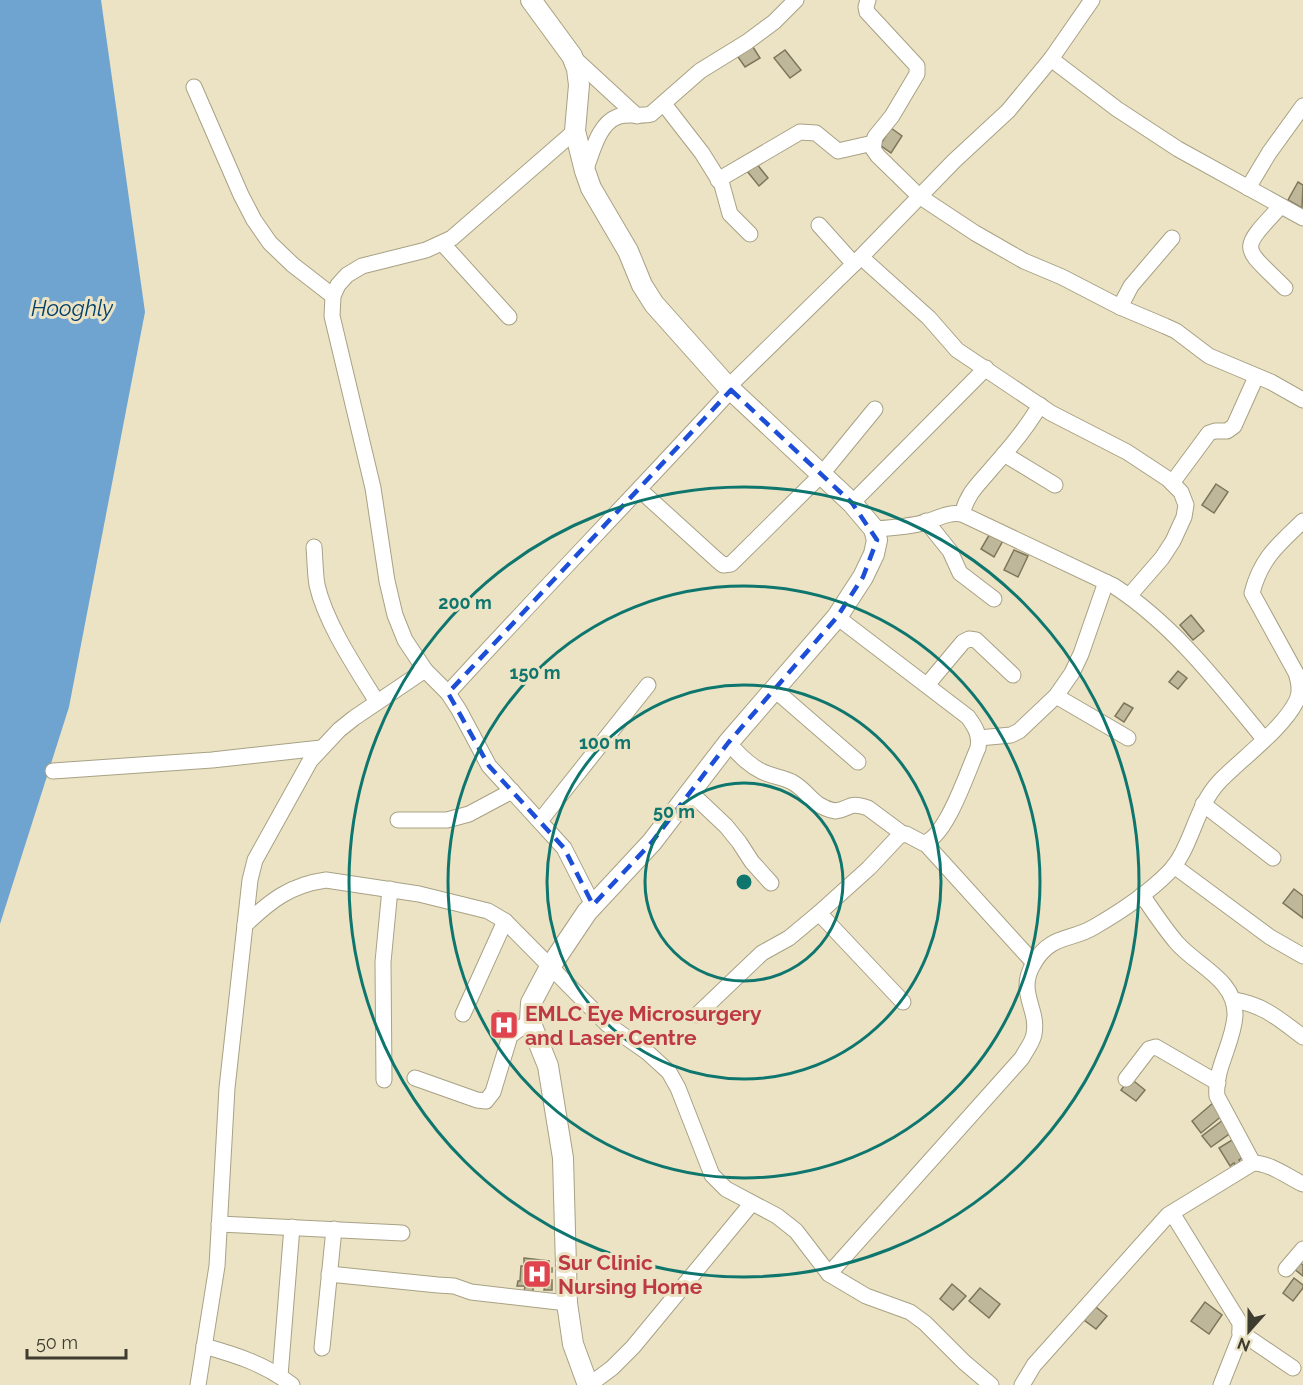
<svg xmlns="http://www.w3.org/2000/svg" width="1303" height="1385" font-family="Raleway,sans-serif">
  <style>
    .water { fill: #70a4d0 }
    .building { fill: #bfb79a; stroke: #7d765a; stroke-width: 1.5 }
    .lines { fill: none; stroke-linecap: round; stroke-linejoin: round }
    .minor-casing { stroke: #a8a184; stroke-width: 17 }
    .major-casing { stroke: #a8a184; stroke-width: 22 }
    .minor { stroke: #fff; stroke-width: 15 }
    .major { stroke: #fff; stroke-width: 20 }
    .marked { fill: none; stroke: #1d4ed8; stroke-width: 4.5; stroke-dasharray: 12 8; stroke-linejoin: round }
    .ring { fill: none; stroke: #0f766e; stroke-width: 3 }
    .labels { text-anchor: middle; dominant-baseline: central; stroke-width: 6; stroke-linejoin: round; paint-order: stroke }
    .health-label { font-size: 21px; font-weight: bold; fill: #be3a42; stroke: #ebe3c4; text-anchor: start }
    .water-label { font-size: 22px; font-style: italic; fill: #00406a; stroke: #ebe3c4 }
    .centre { fill: #0f766e; stroke: #ebe3c4; stroke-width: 3 }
    .ring-label { font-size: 18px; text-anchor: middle; font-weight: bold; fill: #0f766e; stroke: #ebe3c4; stroke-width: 6; stroke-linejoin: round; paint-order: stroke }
  </style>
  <rect width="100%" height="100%" fill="#ebe3c4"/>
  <polygon class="water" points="0,0 101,0 145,312 69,707 0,924"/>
  <g class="building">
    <polygon points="751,44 760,58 745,67 736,54"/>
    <polygon points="785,50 801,70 790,78 774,58"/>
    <polygon points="891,128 902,136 891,153 880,145"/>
    <polygon points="756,163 768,178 759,186 747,171"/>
    <polygon points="1298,182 1303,185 1302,208 1288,200"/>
    <polygon points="1216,484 1228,492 1214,513 1202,505"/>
    <polygon points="992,530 1005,537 994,557 981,549"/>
    <polygon points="1014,550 1028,556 1018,577 1004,570"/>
    <polygon points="1191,615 1204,631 1193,640 1180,625"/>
    <polygon points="1178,671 1187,678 1178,689 1169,682"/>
    <polygon points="1124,703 1133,708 1124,722 1115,716"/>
    <polygon points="1294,889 1303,896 1303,918 1283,903"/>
    <polygon points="498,1011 511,1016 503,1038 490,1033"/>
    <polygon points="1130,1078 1145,1090 1136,1101 1121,1090"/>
    <polygon points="1213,1103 1223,1115 1201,1133 1192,1121"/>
    <polygon points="1223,1120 1232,1132 1211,1147 1202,1136"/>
    <polygon points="1232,1140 1243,1157 1239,1160 1241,1163 1236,1167 1234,1163 1230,1166 1219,1148"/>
    <polygon points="524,1258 549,1261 549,1268 552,1268 552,1272 548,1272 548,1280 552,1280 552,1290 544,1290 545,1285 533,1285 533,1292 524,1292 525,1286 517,1286 518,1281 520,1281 521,1266 524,1266"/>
    <polygon points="1298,1261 1303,1265 1303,1276 1293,1268"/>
    <polygon points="1294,1278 1303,1285 1303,1288 1293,1301 1283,1293"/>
    <polygon points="952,1284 966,1296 953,1310 940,1299"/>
    <polygon points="980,1288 1000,1304 989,1318 969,1301"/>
    <polygon points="1205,1302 1222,1315 1209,1334 1191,1321"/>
    <polygon points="1091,1303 1107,1316 1096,1329 1080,1317"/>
  </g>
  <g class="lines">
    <g class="minor-casing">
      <g id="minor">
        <polyline points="868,0 866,7 867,12 917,66 917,74 914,79 892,116 875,137 873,149 878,156 919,196 975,233 1024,261 1062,277 1120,307 1165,326 1176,331 1209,356 1271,382 1303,400"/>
        <polyline points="573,57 637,116"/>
        <polyline points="1051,59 1117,109 1178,149 1303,218"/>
        <polyline points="194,87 241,195 254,220 270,243 293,265 333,296"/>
        <polyline points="664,104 702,153 722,185 730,214 750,234"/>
        <polyline points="575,131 452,238 426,250 362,266 347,275 338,285 333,296 332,316 373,488 387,581 395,615 405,640 425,670 448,693 459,710 489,766 564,848 593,905"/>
        <path d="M585,171c7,-17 13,-47 32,-54 10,-4 23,0 34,-3l49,-43 47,-29 27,-20 22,-22"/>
        <polyline points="718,180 800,132 816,133 838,151 873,143"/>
        <polyline points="1248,188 1269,153 1303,106"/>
        <path d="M1281,206c-43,46 -39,39 4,82"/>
        <polyline points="819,225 854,264"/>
        <polyline points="443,244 509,317"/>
        <polyline points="861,257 929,318 957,350 1051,413 1127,452 1168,479 1181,492 1186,505 1184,517 1173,541 1162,558 1129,596"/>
        <polyline points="1120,307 1131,286 1172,238"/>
        <polyline points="728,387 861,257 954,161 1008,111 1051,59 1092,0"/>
        <polyline points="1004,454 1055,485"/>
        <polyline points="1172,483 1209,433 1215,431 1227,431 1234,426 1256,377"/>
        <polyline points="640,490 717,560 723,565 731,564 821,475 875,409"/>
        <polyline points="852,503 986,368"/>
        <path d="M962,514c6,-22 16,-29 30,-46 18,-20 35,-40 48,-63"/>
        <polyline points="926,521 950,551 960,573 994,599"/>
        <path d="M874,529c17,-1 35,-2 52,-7 13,-4 22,-10 36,-8l152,72c60,39 105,98 150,153"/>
        <path d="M314,547c1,12 1,26 3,38 9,39 39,83 60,117"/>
        <polyline points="927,685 963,642 969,639 976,640 1013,675"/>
        <polyline points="775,690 858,762"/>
        <path d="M448,693c93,-102 190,-201 283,-303"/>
        <polyline points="1056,696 1128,738"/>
        <polyline points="979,738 1011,735 1019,731 1056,696 1072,673 1081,654 1106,582"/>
        <path d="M728,743c10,10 20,22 33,28 9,5 21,6 31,11 18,10 19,24 43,29 17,-2 12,-10 33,-3l35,26"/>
        <polyline points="53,771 212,760 321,748"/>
        <polyline points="690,792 726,826 739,842 752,862 771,883"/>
        <polyline points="1203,804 1273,858"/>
        <polyline points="398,820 447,820 469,814 512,791"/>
        <polyline points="540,821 648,685"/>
        <polyline points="925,843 1034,963"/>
        <polyline points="1174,866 1270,937 1303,956"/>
        <path d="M1142,895c11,16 22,33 35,48 20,23 59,37 58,72 -1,27 -21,54 -18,81l36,67"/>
        <polyline points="819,913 903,1002"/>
        <polyline points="245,925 250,880 255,860 310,761 339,730 354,718 425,670"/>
        <path d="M1234,1000c30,5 45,19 69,37"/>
        <polyline points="463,1014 505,921"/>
        <path d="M697,1015l65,-62 27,-15 30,-25 50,-45 30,-32 7,-2 17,9c23,-4 45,-73 55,-95 2,-13 -2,-20 -10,-31l-131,-100"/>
        <polyline points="415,1078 477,1100 486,1101 493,1092 510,1036 530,1021"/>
        <polyline points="1126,1079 1149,1049 1156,1047 1218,1083"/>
        <polyline points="384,1080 383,962 390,889"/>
        <polyline points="1172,1213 1240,1323 1240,1337 1221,1385"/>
        <polyline points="219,1224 402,1233"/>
        <polyline points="1286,1269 1303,1249"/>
        <polyline points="329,1274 438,1285 454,1286 471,1292 567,1303"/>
        <path d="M829,1274l193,-216c4,-8 11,-16 12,-24 5,-26 -18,-42 0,-71 17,-29 37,-22 60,-36 26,-15 53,-33 74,-54 24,-24 26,-64 51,-91 22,-23 65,-54 78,-82 4,-9 2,-18 -1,-27l-44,-80c9,-35 26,-48 51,-72"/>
        <polyline points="1240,1332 1293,1368"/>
        <path d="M204,1346c32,9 61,18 88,39"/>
        <polyline points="322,1348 334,1229"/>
        <polyline points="280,1376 292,1227"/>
        <path d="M198,1385l19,-119 10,-178 18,-163c25,-24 45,-40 81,-45l93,14 69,17 17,10 102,103 40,28 22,20 9,16 34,87 14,14 51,27 19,15 33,43 37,22 44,16 15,11 39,39 27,23"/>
        <polyline points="589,1385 612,1368 633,1347 752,1203"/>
        <path d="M1022,1385l12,-20 134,-150 85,-52c17,0 35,14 50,21"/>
      </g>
    </g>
    <g class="major-casing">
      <polyline id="major" points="531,0 572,56 577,69 579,85 575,131 585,171 591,188 628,251 642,285 654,304 728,387 852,503 874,529 877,540 874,554 863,577 837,617 728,743 652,842 587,912 550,967 531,1003 530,1021 548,1066 563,1158 567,1303 573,1344 588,1385"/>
    </g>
    <use href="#minor" class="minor"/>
    <use href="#major" class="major"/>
  </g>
  <path class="marked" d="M731,390l121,113 25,37 -14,37 -26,40 -109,126 -76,99 -59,63 -29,-57 -75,-82 -41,-73z"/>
  <g class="ring">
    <circle cx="744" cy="882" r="99"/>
    <circle cx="744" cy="882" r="197"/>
    <circle cx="744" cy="882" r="296"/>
    <circle cx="744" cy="882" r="395"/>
  </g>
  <defs>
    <g id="hospital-square" transform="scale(1.5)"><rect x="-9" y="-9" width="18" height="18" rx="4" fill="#e0444e" stroke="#ebe3c4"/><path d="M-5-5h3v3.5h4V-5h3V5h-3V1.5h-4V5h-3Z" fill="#fff"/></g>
  </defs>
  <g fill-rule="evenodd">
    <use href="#hospital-square" x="504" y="1025"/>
    <use href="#hospital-square" x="537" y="1274"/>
  </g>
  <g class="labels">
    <g class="health-label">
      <text x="525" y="1013">EMLC Eye Microsurgery<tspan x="525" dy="24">and Laser Centre</tspan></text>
      <text x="558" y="1262">Sur Clinic<tspan x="558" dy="24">Nursing Home</tspan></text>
    </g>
    <g class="water-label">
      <text x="72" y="308">Hooghly</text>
    </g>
  </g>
  <circle cx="744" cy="882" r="9" class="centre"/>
  <g class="ring-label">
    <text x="465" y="609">200 m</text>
    <text x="535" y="679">150 m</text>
    <text x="605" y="749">100 m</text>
    <text x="674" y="818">50 m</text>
  </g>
  <g transform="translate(1249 1331) rotate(201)" stroke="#ebe3c4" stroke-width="4.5" paint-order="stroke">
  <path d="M0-4.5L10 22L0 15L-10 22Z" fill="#3e3b2f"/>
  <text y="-9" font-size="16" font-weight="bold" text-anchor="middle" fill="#3e3b2f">N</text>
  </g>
  <path d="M27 1349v9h99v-9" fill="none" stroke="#3e3b2f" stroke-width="3"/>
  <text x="36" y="1349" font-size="18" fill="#3e3b2f" stroke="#ebe3c4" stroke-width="4.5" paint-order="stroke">50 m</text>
</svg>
